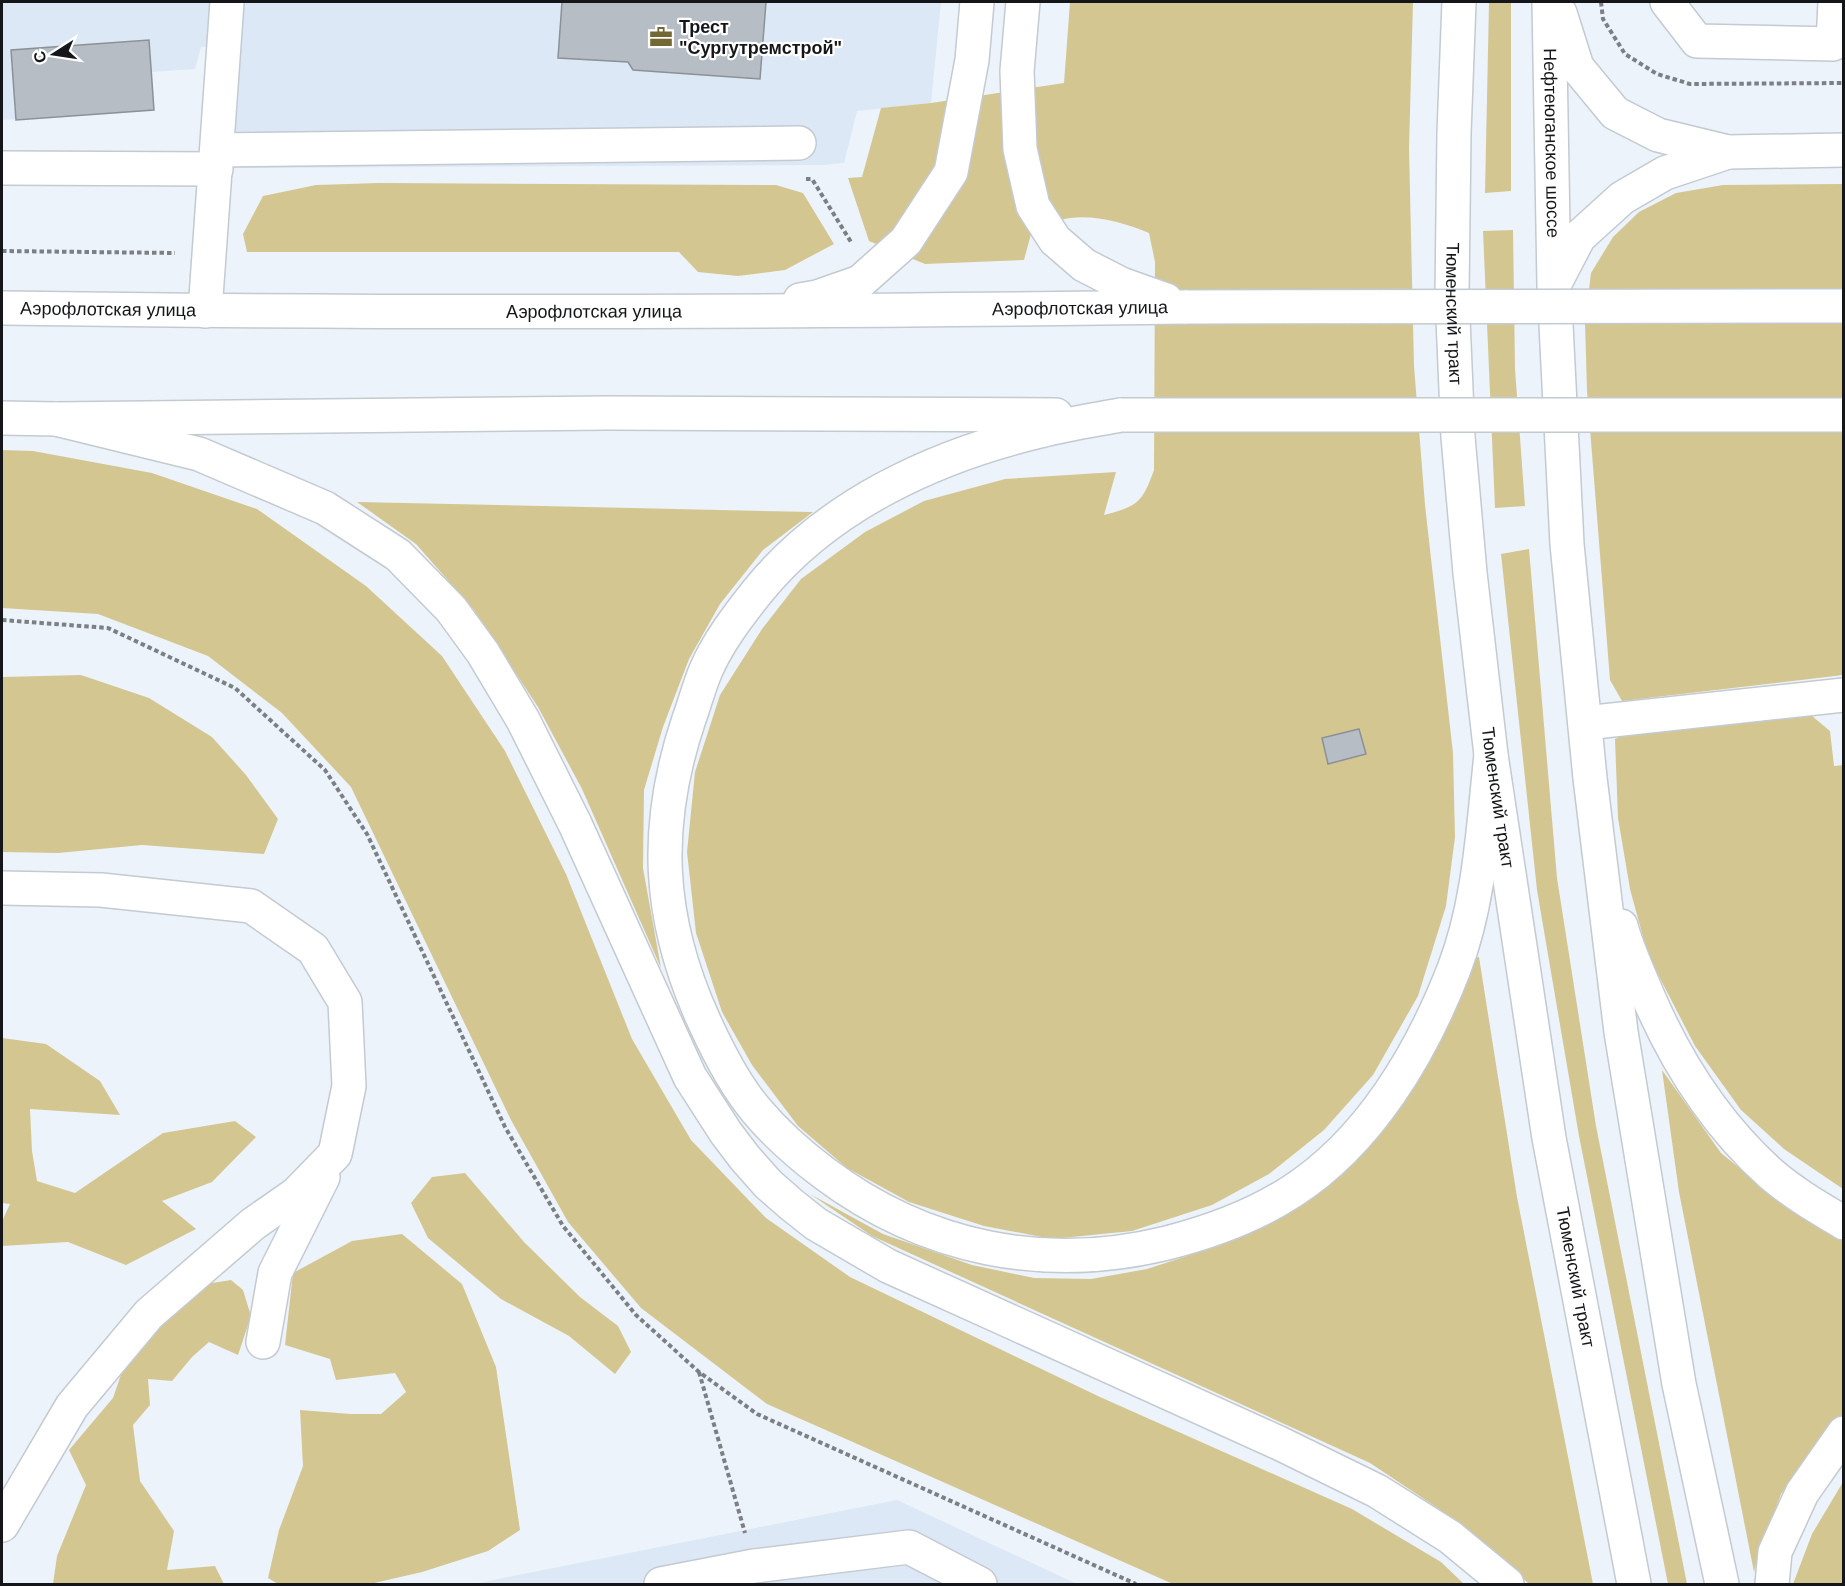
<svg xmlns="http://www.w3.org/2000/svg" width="1845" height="1586" font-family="Arial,sans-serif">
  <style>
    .built { fill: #dce8f5 }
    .green { fill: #d4c691 }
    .building { fill: #b7bdc4; stroke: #8b9197; stroke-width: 1.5 }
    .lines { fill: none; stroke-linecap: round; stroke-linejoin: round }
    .minor-casing { stroke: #c4cad1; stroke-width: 36 }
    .major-casing { stroke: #c4cad1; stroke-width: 36 }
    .path { stroke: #7c8085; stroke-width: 4; stroke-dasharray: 4.5 3; stroke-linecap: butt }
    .minor { stroke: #fff; stroke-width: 33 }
    .major { stroke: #fff; stroke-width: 33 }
    .major-bridge-casing { stroke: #c4cad1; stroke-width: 36; stroke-linecap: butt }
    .major-bridge { stroke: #fff; stroke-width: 33 }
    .labels { text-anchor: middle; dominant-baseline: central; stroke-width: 4.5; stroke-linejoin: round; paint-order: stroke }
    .poi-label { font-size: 18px; font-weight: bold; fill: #141619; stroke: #fff; text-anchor: start }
    .street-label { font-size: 18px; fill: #141619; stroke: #fff }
  </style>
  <rect width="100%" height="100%" fill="#edf3fb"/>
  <g class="built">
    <polygon points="2,2 941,2 931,103 857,111 844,163 825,165 233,168 238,48 201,47 195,69 152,72 154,110 2,120"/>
    <polygon points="897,1500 1077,1584 473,1584"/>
  </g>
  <g class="green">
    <path d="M1070,2h343l-4,146 5,218 11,139 28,248 2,84 -9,69 -28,90 -45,79 -49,55 -55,44 -57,31 -80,26 -80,8 -68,-13 -75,-24 -62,-34 -49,-42 -46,-61 -30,-53 -26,-79 -9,-81 8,-80 25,-77 42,-66 39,-50 64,-47 59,-31 81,-22 111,-7 -12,43c34,-9 38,-12 50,-45l1,-208 -6,-29c-25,-10 -52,-18 -79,-15 -12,1 -27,11 -39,16l-7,26 -99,4 -56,-23 -21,-63 14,-1 19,-69 50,-5 133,-20z"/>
    <polygon points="1489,2 1511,2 1511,191 1485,193"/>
    <polygon points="379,183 776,185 803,193 834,244 785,270 738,276 698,272 679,252 247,252 243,234 263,196 316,185"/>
    <polygon points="1843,184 1843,675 1622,701 1610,680 1587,391 1585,322 1591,273 1613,237 1639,212 1676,193 1723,185"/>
    <polygon points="1513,230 1515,369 1525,506 1495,508 1483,231"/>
    <polygon points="2,450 33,451 152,473 257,509 366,586 442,656 505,751 566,874 632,1039 691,1140 766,1218 850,1277 1100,1397 1352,1509 1441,1562 1464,1584 1173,1584 767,1404 641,1308 568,1222 511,1120 351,787 282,713 208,656 98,614 2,608"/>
    <polygon points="357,502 813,512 763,550 720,604 689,659 663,727 644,790 643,868 661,968 582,789 538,707 474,610 416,544"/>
    <polygon points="1529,549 1557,878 1596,1126 1687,1584 1668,1584 1579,1136 1537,890 1501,554"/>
    <polygon points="81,675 149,698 212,737 246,775 278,819 264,854 142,845 58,853 2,852 2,677"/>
    <polygon points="1806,711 1830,731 1834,766 1844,765 1843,1189 1784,1149 1741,1110 1695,1046 1648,955 1630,889 1618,818 1615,739 1633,730"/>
    <polygon points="1479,957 1517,1197 1593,1584 1529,1584 1490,1547 1439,1509 1370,1463 872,1236 810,1194 883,1234 972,1265 1034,1278 1091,1279 1147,1269 1221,1245 1297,1208 1348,1164 1471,958"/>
    <polygon points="2,1038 46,1044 100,1081 120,1115 30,1109 32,1151 37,1181 75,1193 163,1133 235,1121 256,1137 212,1182 162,1201 196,1229 126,1265 68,1242 2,1246 2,1221 10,1204 2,1203"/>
    <polygon points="1662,1070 1721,1153 1792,1211 1843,1239 1843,1417 1832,1428 1781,1494 1759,1553 1754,1572 1679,1192"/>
    <polygon points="465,1173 524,1242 580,1297 618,1326 631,1352 615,1374 569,1336 501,1299 428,1238 411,1203 432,1177"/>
    <polygon points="402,1234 462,1284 496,1367 520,1530 488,1551 422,1572 370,1584 278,1584 268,1578 279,1530 303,1466 300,1410 351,1414 381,1414 406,1392 395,1373 336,1380 330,1359 285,1345 293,1273 352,1241"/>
    <polygon points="231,1280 243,1290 251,1316 238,1355 209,1342 192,1357 172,1381 148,1379 150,1405 133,1425 140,1481 174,1531 167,1570 215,1566 224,1584 53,1584 57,1556 86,1485 69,1450 113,1398 126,1360 206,1284"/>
    <polygon points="1843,1482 1843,1584 1793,1584 1812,1534"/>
  </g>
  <g class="building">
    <polygon points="562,2 766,2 760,79 633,70 628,62 558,58"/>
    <polygon points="149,40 154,110 16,120 11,50"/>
    <polygon points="1359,729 1366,754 1328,764 1322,738"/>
  </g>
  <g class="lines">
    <g class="minor-casing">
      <g id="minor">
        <polyline points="1667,2 1697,41 1833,44 1835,2"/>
        <polyline points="217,150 799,143"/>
        <polyline points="2,168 216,169"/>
        <polyline points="205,311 227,2"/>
        <polyline points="1585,723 1844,695"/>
        <polyline points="2,888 101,890 251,906 313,949 345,1002 349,1086 335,1154 296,1194 253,1224 149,1314 72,1406 2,1525"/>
        <polyline points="263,1342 275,1273 323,1177"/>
        <polyline points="661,1584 754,1566 909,1547 980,1584"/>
      </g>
    </g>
    <g class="major-casing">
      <g id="major">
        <polyline points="1023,2 1017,71 1020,149 1033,206 1055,240 1084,265 1121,284 1166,300"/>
        <path id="s1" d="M1459,2l-5,131 -2,162 6,142 12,136 21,182 58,383 85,446"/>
        <path id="s2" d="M1549,2l5,283 13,259 23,234 31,254 58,352 43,200"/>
        <polyline points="1560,13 1577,67 1615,113 1658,135 1728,152 1844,150"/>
        <polyline points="1556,281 1579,237 1622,198 1665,173 1728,152"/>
        <polyline points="800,300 817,297 860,282 906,241 951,172 972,60 977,2"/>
        <path id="s3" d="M2,308c395,6 790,4 1185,-1"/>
        <path d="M1121,415c-27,5 -55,9 -81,16 -106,25 -214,75 -283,161 -19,24 -39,50 -51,78 -7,16 -11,33 -17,49 -36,107 -32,199 15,302 14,31 30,63 52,89 20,24 44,45 68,63 101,76 221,100 343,70 43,-11 87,-27 124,-51 78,-50 130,-138 163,-223 26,-67 29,-142 37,-214"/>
        <polyline points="2,418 56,419 607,413 1056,415"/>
        <polyline points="56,419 199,454 325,508 398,555 451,609 483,653 523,720 575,824 690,1077 726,1133 745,1158 768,1184 792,1205 816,1224 888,1266 1279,1443 1377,1491 1450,1537 1507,1584"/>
        <path d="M1621,926c5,19 13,37 21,56 29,72 71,140 129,192 22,19 48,34 73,49"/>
        <polyline points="1772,1584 1775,1552 1802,1493 1844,1433"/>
      </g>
    </g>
    <g class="path">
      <polyline points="1601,2 1603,19 1625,54 1657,74 1690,84 1844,83"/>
      <polyline points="806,179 812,179 851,242"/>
      <polyline points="2,251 175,253"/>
      <polyline points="2,620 108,628 235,688 325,770 367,834 505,1127 563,1226 636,1315 699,1372 757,1414 1136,1584"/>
      <polyline points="699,1372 745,1533"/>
    </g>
    <use href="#minor" class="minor"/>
    <use href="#major" class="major"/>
    <g class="major-bridge-casing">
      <g id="major-bridge">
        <polyline points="1187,307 1844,306"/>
        <polyline points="1121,415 1844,415"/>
      </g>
    </g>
    <use href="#major-bridge" class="major-bridge"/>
  </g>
  <defs>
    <g id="office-bare" transform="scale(1.8)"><path d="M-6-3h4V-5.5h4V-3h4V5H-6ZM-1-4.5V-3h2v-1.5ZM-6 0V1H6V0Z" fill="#736734" stroke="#fff" stroke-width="2.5" paint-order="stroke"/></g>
  </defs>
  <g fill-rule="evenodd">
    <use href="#office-bare" x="661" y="37"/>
  </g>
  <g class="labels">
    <g class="poi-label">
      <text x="679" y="27">Трест<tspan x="679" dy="21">"Сургутремстрой"</tspan></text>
    </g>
    <g class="street-label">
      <text stroke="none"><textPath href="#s2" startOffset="141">Нефтеюганское шоссе</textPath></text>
      <text stroke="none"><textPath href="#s3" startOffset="1078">Аэрофлотская улица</textPath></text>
      <text stroke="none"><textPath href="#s3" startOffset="106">Аэрофлотская улица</textPath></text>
      <text stroke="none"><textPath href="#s3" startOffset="592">Аэрофлотская улица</textPath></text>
      <text stroke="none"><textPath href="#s1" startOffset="312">Тюменский тракт</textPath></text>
      <text stroke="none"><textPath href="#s1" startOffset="798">Тюменский тракт</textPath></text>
      <text stroke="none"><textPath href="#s1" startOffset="1284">Тюменский тракт</textPath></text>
    </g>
  </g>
  <rect width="1845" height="1586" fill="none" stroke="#141619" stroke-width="6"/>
  <g transform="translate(54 54) rotate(258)" stroke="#ffffff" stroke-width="4.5" paint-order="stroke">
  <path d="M0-4.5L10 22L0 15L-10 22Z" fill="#141619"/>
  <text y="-9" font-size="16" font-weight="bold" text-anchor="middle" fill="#141619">С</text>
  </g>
</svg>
